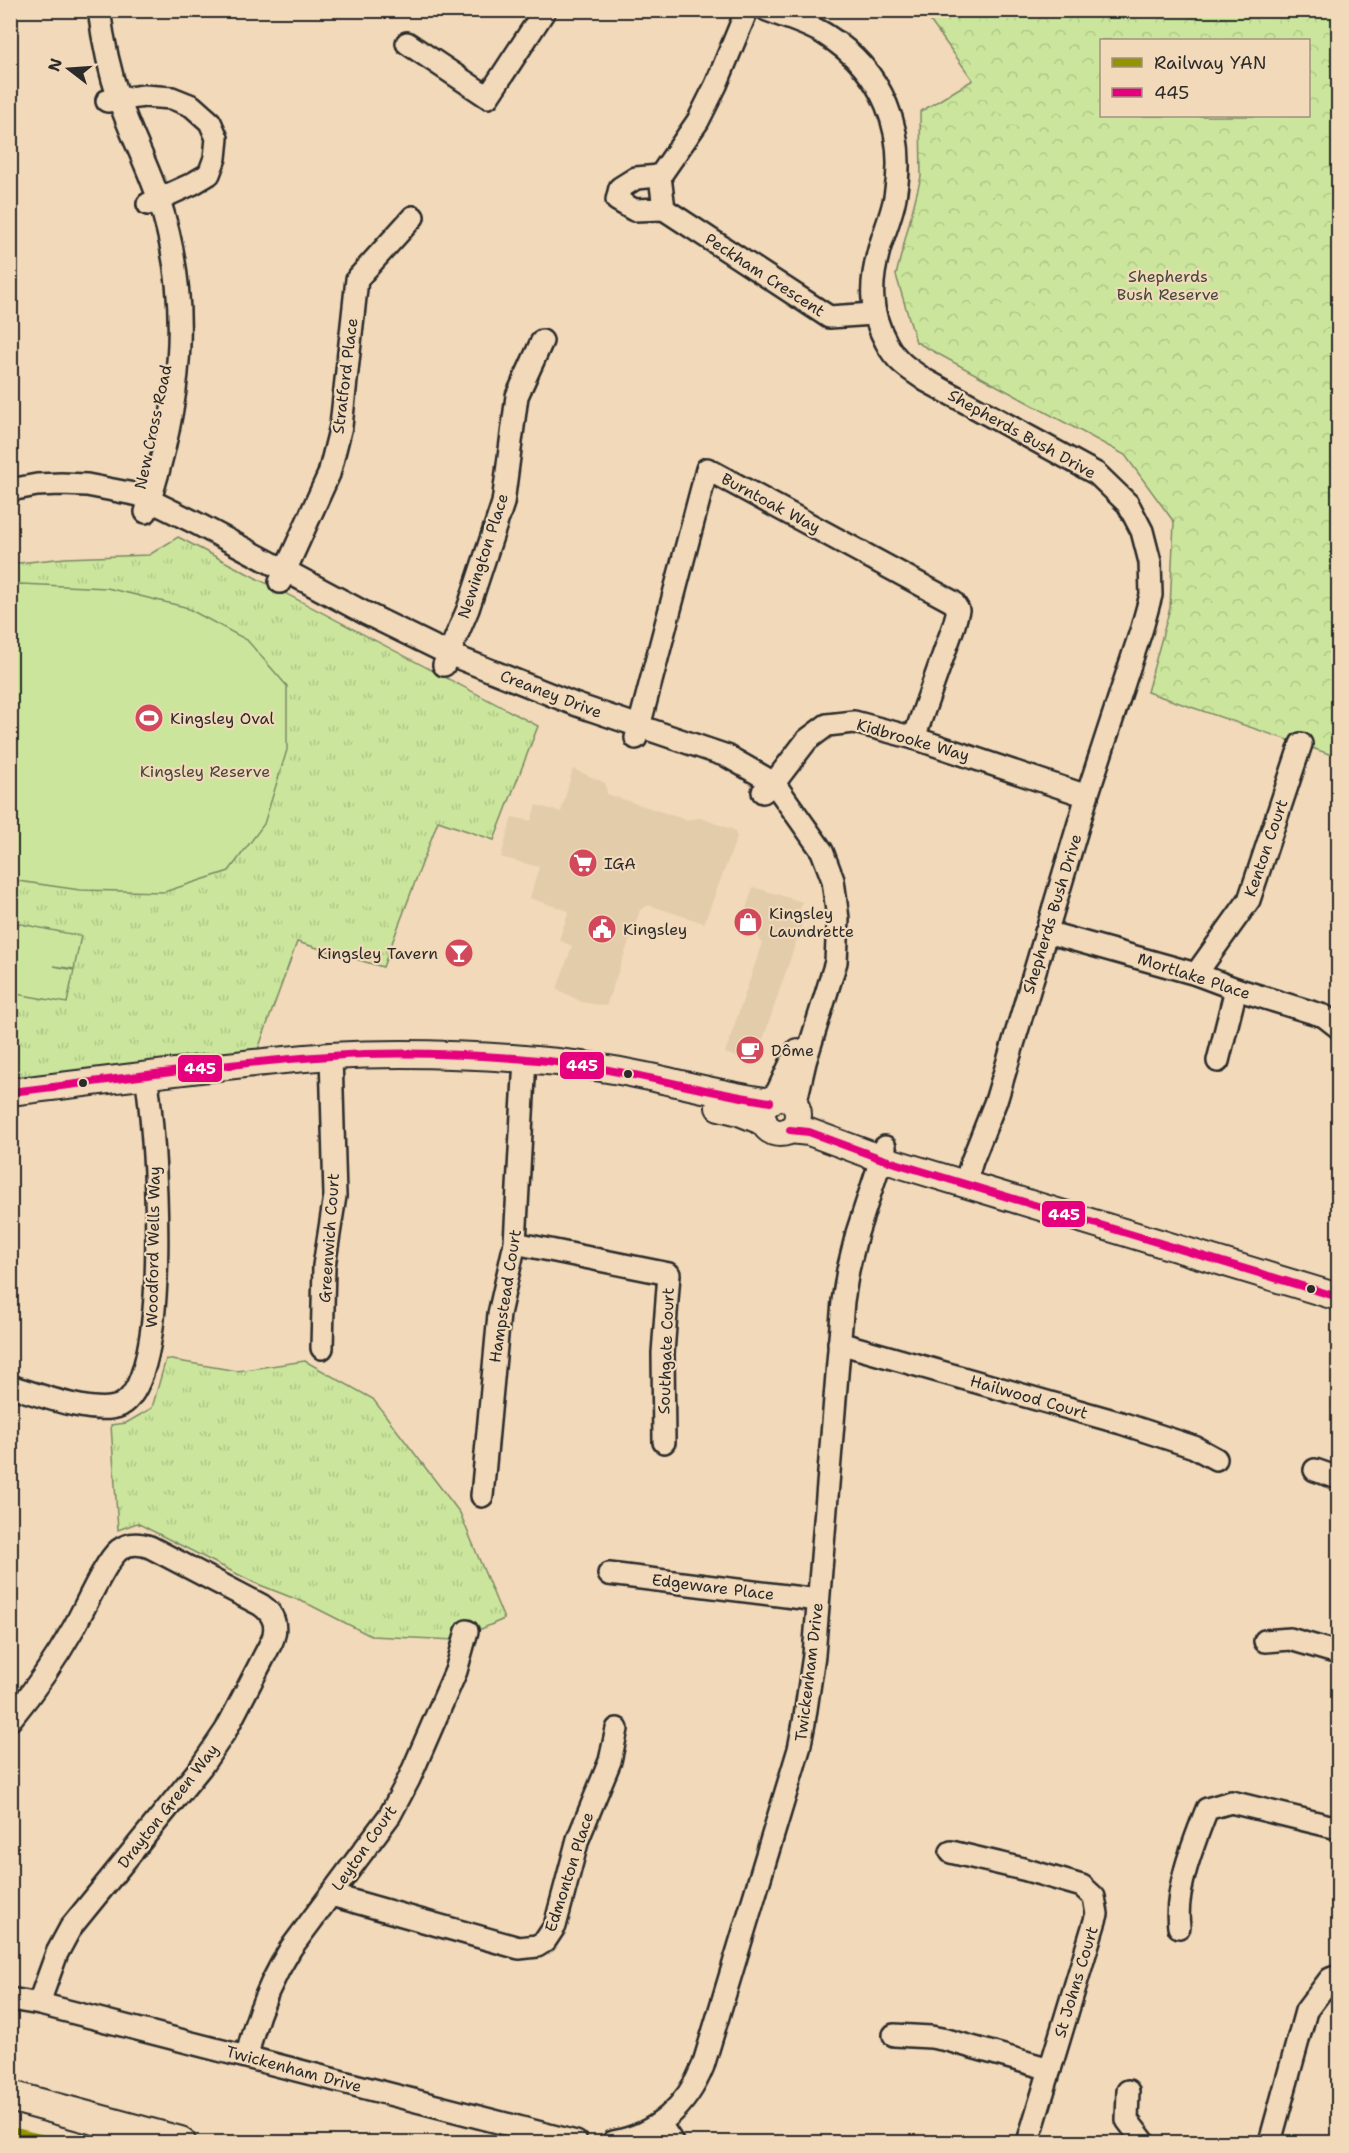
<svg xmlns="http://www.w3.org/2000/svg" width="1349" height="2153" font-family="'Shantell Sans',sans-serif">
  <style>
    .built { fill: #e2cca9 }
    .grass { fill: url(#grass-tufts); stroke: #7b8864; stroke-width: 1.5 }
    .forest { fill: url(#forest-crowns); stroke: #7b8864; stroke-width: 1.5; fill-rule: evenodd }
    .garden { fill: #cbe69c; stroke: #7b8864; stroke-width: 1.5 }
    .lines { fill: none; stroke-linecap: round; stroke-linejoin: round }
    .minor-casing { stroke: #2b2b2b; stroke-width: 26 }
    .major-casing { stroke: #2b2b2b; stroke-width: 30 }
    .highway-casing { stroke: #2b2b2b; stroke-width: 34 }
    .minor { stroke: #f1d9b9; stroke-width: 21 }
    .major { stroke: #f1d9b9; stroke-width: 26 }
    .highway { stroke: #f1d9b9; stroke-width: 30 }
    .bus-1-casing { stroke: #f1d9b9; stroke-width: 12 }
    .bus-1 { stroke: #e5007d; stroke-width: 8 }
    .rail-1-casing { stroke: #f1d9b9; stroke-width: 14 }
    .rail-1 { stroke: #949300; stroke-width: 9 }
    .bus-dot { fill: #2b2b2b; stroke: #f1d9b9; stroke-width: 2 }
    .labels { text-anchor: middle; dominant-baseline: central; stroke-width: 4.5; stroke-linejoin: round; paint-order: stroke }
    .street-label { font-size: 16px; fill: #2b2b2b; stroke: #f1d9b9 }
    .park-label { font-size: 16px; fill: #43473c; stroke: #f1d9b9 }
    .poi-label { font-size: 16px; fill: #2b2b2b; stroke: #f1d9b9; text-anchor: start }
    .line-badge { stroke: #f1d9b9; stroke-width: 2 }
    .badge-label { font-size: 16px; text-anchor: middle; font-weight: bold; fill: #fff }
  </style>
  <defs>
    <pattern id="grass-tufts" width="24" height="20" patternUnits="userSpaceOnUse" patternTransform="scale(1.5)"><rect width="24" height="20" fill="#cbe69c"/><path d="M3 7l-1-3M5 7V3M7 7l1-3M15 17l-1-3M17 17v-4M19 17l1-3" fill="none" stroke="#aec587"/></pattern>
    <pattern id="forest-crowns" width="20" height="18" patternUnits="userSpaceOnUse" patternTransform="scale(1.5)"><rect width="20" height="18" fill="#cbe69c"/><path d="M2 6a3 3 0 1 1 6 0M12 15a3 3 0 1 1 6 0" fill="none" stroke="#aec587"/></pattern>
  </defs>
  <rect width="100%" height="100%" fill="#f1d9b9"/>
  <filter id="ink" filterUnits="userSpaceOnUse"><feTurbulence type="fractalNoise" baseFrequency=".0167" numOctaves="2"/><feDisplacementMap in="SourceGraphic" scale="12" xChannelSelector="R" yChannelSelector="G"/><feConvolveMatrix kernelMatrix="1 2 1 2 8 2 1 2 1" color-interpolation-filters="sRGB"/></filter>
  <g filter="url(#ink)">
    <g class="built">
      <polygon points="573,769 605,783 607,794 686,820 700,818 734,830 737,837 704,923 649,905 640,910 606,1006 582,1002 557,989 572,946 559,940 569,911 530,898 539,867 501,857 512,817 531,821 536,805 561,812"/>
      <polygon points="753,887 802,902 798,916 804,918 761,1045 757,1044 753,1062 725,1053 762,944 757,933 740,927"/>
    </g>
    <g class="grass">
      <polygon points="178,537 538,726 494,840 438,821 383,967 297,942 257,1052 11,1079 10,564 65,558 149,555"/>
      <polygon points="166,1359 237,1371 305,1361 373,1399 460,1513 504,1619 456,1640 371,1636 308,1604 255,1583 137,1523 118,1530 111,1425 126,1423 152,1408"/>
    </g>
    <path class="forest" d="M923,11h415v746l-191,-65 23,-84 4,-86 -49,-67 -209,-113 -20,-67 25,-98 -1,-65 53,-32zM1102,40h206v76h-206z"/>
    <g class="garden">
      <polygon points="21,584 107,588 185,607 247,640 287,686 287,750 264,824 229,871 164,892 80,890 11,880 10,586"/>
      <polygon points="11,922 81,936 74,969 54,966 74,970 67,1003 11,993"/>
    </g>
    <g class="lines">
      <g class="minor-casing">
        <g id="minor">
          <path d="M99,10c4,30 10,60 20,89 11,34 29,67 40,101 35,106 21,208 -13,312"/>
          <polyline points="747,10 716,85 698,121 660,176 664,209 829,317 874,314"/>
          <path d="M767,10c20,8 42,14 59,25 57,36 81,96 69,162 -3,18 -11,35 -16,53 -9,33 -10,61 7,92 4,8 10,16 17,22 7,6 15,11 22,16l172,94 31,30 14,27 8,31 1,33 -9,33 -55,168 -90,302 -25,63 -7,23"/>
          <polyline points="407,43 488,97 545,10"/>
          <polyline points="107,101 144,96 172,98 192,106 210,122 217,138 215,158 209,174 192,184 148,204"/>
          <polyline points="660,176 636,178 620,188 617,200 634,210 664,209"/>
          <polyline points="10,490 37,485 61,484 87,485 139,495 194,522 365,613 449,654 577,705 727,756 774,783 822,851 833,880 838,919 836,962 805,1062 795,1105"/>
          <polyline points="280,582 329,474 341,426 357,279 413,217"/>
          <polyline points="444,665 468,609 503,503 517,396 542,341"/>
          <polyline points="636,738 707,469 953,602 958,610 954,625 914,738"/>
          <polyline points="763,792 774,783 807,740 827,725 854,722 914,738 1087,796"/>
          <polyline points="1046,932 1196,974 1236,989 1324,1016 1338,1027"/>
          <polyline points="1196,974 1249,900 1301,744"/>
          <polyline points="1218,1061 1236,989"/>
          <polyline points="774,1099 797,1050"/>
          <polyline points="515,1243 669,1274 663,1353 664,1442"/>
          <polyline points="839,1343 1121,1423 1194,1447 1216,1459"/>
          <polyline points="322,1348 324,1266 335,1196 331,1056"/>
          <path d="M10,1386c26,8 87,31 111,19 53,-28 34,-275 25,-330"/>
          <polyline points="1315,1470 1338,1478"/>
          <polyline points="482,1496 499,1314 515,1243 525,1059"/>
          <polyline points="609,1574 818,1600"/>
          <polyline points="1265,1641 1290,1639 1338,1653"/>
          <path d="M10,1720c23,-28 45,-59 63,-91 10,-17 32,-68 46,-79 9,-7 20,-7 31,-3l111,58c13,9 17,21 11,36l-46,89 -25,37 -130,160 -14,26 -16,44 -1,7"/>
          <polyline points="951,1852 1023,1869 1082,1886 1094,1897 1097,1914 1028,2142"/>
          <polyline points="331,1895 519,1948 537,1946 545,1941 555,1926 578,1839 610,1761 617,1729"/>
          <path d="M1179,1927c-5,-36 15,-85 28,-118l24,-7 107,26"/>
          <polyline points="10,1999 40,2004 576,2142"/>
          <polyline points="894,2035 931,2037 947,2040 1050,2069"/>
          <path d="M247,2056c8,-37 24,-76 44,-108l99,-133 19,-36 47,-108 11,-40"/>
          <polyline points="1128,2091 1127,2120 1144,2142"/>
          <polyline points="660,2124 672,2142"/>
          <path d="M613,2142c43,-7 74,-36 90,-76l96,-317 5,-26 10,-68 29,-354 5,-31 9,-37 28,-86"/>
          <polyline points="1270,2142 1306,2011 1330,1979 1338,1976"/>
        </g>
      </g>
      <g class="major-casing">
        <g id="major">
          <path d="M10,1092c107,-12 213,-28 320,-36 65,-4 130,-2 194,3 42,3 85,9 126,18 40,9 79,19 120,25"/>
          <circle cx="780" cy="1115" r="18"/>
          <polyline points="719,1107 739,1112 764,1122"/>
          <polyline points="790,1130 809,1132 882,1159 1338,1297"/>
        </g>
      </g>
      <g class="highway-casing">
        <polyline id="highway" points="10,2096 180,2142"/>
      </g>
      <use href="#minor" class="minor"/>
      <use href="#major" class="major"/>
      <use href="#highway" class="highway"/>
      <g class="bus-1-casing">
        <g id="bus-1">
          <path d="M10,1092c107,-12 213,-29 320,-36 69,-5 139,-2 208,4 79,7 154,30 232,42"/>
          <polyline points="790,1130 809,1132 882,1159 1338,1297"/>
        </g>
      </g>
      <use href="#bus-1" class="bus-1"/>
      <g class="rail-1-casing">
        <polyline id="rail-1" points="10,2131 55,2142"/>
      </g>
      <use href="#rail-1" class="rail-1"/>
    </g>
  </g>
  <defs>
    <g id="stadium-disc" transform="scale(1.5)"><circle r="9.5" fill="#d1495b" stroke="#f1d9b9"/><path d="M0-5a6.5 5 0 1 0 0 10a6.5 5 0 1 0 0-10ZM-3.5-1.8h7v3.6h-7Z" fill="#fff"/></g>
    <g id="supermarket-disc" transform="scale(1.5)"><circle r="9.5" fill="#d1495b" stroke="#f1d9b9"/><path d="M-6-5.5h2.5l.6 2H6L4.5 2H-2.5L-4.4-4H-6ZM-1.5 3.2a1.3 1.3 0 1 0 .1 0ZM3 3.2a1.3 1.3 0 1 0 .1 0Z" fill="#fff"/></g>
    <g id="shop-disc" transform="scale(1.5)"><circle r="9.5" fill="#d1495b" stroke="#f1d9b9"/><path d="M-5-2.5h2.3a2.7 3.5 0 0 1 5.4 0H5L5.5 6h-11ZM-1.5-2.5h3a1.5 2.3 0 0 0-3 0Z" fill="#fff"/></g>
    <g id="civic-disc" transform="scale(1.5)"><circle r="9.5" fill="#d1495b" stroke="#f1d9b9"/><path d="M-.6-6.5H3V-4.5H.6V-3L4-1V1h2V6H-6V1h2V-1L-.6-3ZM-1.2 2.5V6h2.4V2.5Z" fill="#fff"/></g>
    <g id="bar-disc" transform="scale(1.5)"><circle r="9.5" fill="#d1495b" stroke="#f1d9b9"/><path d="M-6-5H6L.8 .8V4.5H3.5V6h-7V4.5H-.8V.8Z" fill="#fff"/></g>
    <g id="cafe-disc" transform="scale(1.5)"><circle r="9.5" fill="#d1495b" stroke="#f1d9b9"/><path d="M-5.5-4.5H6V0H3Q3 3.5 0 3.5H-2.5Q-5.5 3.5-5.5 0ZM3-3.2v2h1.7v-2ZM-6 4.5H4V6H-6Z" fill="#fff"/></g>
  </defs>
  <g fill-rule="evenodd">
    <use href="#stadium-disc" x="149" y="718"/>
    <use href="#supermarket-disc" x="583" y="863"/>
    <use href="#shop-disc" x="748" y="922"/>
    <use href="#civic-disc" x="602" y="929"/>
    <use href="#bar-disc" x="459" y="953"/>
    <use href="#cafe-disc" x="750" y="1050"/>
  </g>
  <g class="bus-dot">
    <circle cx="628" cy="1074" r="5"/>
    <circle cx="83" cy="1083" r="5"/>
    <circle cx="1311" cy="1289" r="5"/>
  </g>
  <g class="labels">
    <g class="street-label">
      <text transform="translate(765 275) rotate(33)">Peckham Crescent</text>
      <text transform="translate(345 376) rotate(-83)">Stratford Place</text>
      <text transform="translate(153 427) rotate(-78)">New Cross Road</text>
      <text transform="translate(1022 434) rotate(29)">Shepherds Bush Drive</text>
      <text transform="translate(771 503) rotate(28)">Burntoak Way</text>
      <text transform="translate(483 556) rotate(-72)">Newington Place</text>
      <text transform="translate(551 694) rotate(21)">Creaney Drive</text>
      <text transform="translate(913 740) rotate(16)">Kidbrooke Way</text>
      <text transform="translate(1266 848) rotate(-71)">Kenton Court</text>
      <text transform="translate(1052 914) rotate(-73)">Shepherds Bush Drive</text>
      <text transform="translate(1194 976) rotate(18)">Mortlake Place</text>
      <text transform="translate(329 1238) rotate(-86)">Greenwich Court</text>
      <text transform="translate(153 1247) rotate(-89)">Woodford Wells Way</text>
      <text transform="translate(505 1296) rotate(-81)">Hampstead Court</text>
      <text transform="translate(666 1351) rotate(-88)">Southgate Court</text>
      <text transform="translate(1029 1397) rotate(16)">Hailwood Court</text>
      <text transform="translate(713 1587) rotate(7)">Edgeware Place</text>
      <text transform="translate(809 1672) rotate(-83)">Twickenham Drive</text>
      <text transform="translate(168 1806) rotate(-52)">Drayton Green Way</text>
      <text transform="translate(364 1848) rotate(-55)">Leyton Court</text>
      <text transform="translate(569 1872) rotate(-72)">Edmonton Place</text>
      <text transform="translate(1076 1982) rotate(-73)">St Johns Court</text>
      <text transform="translate(294 2069) rotate(15)">Twickenham Drive</text>
    </g>
    <g class="park-label">
      <text x="1168" y="276">Shepherds<tspan x="1168" dy="18">Bush Reserve</tspan></text>
      <text x="205" y="771">Kingsley Reserve</text>
    </g>
    <g class="poi-label">
      <text x="170" y="718">Kingsley Oval</text>
      <text x="604" y="863">IGA</text>
      <text x="769" y="913">Kingsley<tspan x="769" dy="18">Laundrette</tspan></text>
      <text x="623" y="929">Kingsley</text>
      <text x="438" y="953" text-anchor="end">Kingsley Tavern</text>
      <text x="771" y="1050">Dôme</text>
    </g>
  </g>
  <g class="line-badge">
    <rect x="559" y="1051" width="46" height="29" rx="6" fill="#e5007d"/>
    <rect x="177" y="1054" width="46" height="29" rx="6" fill="#e5007d"/>
    <rect x="1041" y="1200" width="45" height="28" rx="6" fill="#e5007d"/>
  </g>
  <g class="badge-label">
    <text x="582" y="1071">445</text>
    <text x="200" y="1074">445</text>
    <text x="1064" y="1220">445</text>
  </g>
  <rect width="1349" height="2153" fill="none" stroke="#f1d9b9" stroke-width="36"/>
  <rect x="18" y="18" width="1313" height="2117" fill="none" stroke="#2b2b2b" stroke-width="2" filter="url(#ink)"/>
  <rect x="1100" y="39" width="210" height="78" fill="#f1d9b9" stroke="#a29380" stroke-width="1.5"/>
  <rect x="1112" y="58" width="30" height="9" fill="#949300" stroke="#a29380" stroke-width="1.5"/>
  <text x="1154" y="69" font-size="18" fill="#2b2b2b">Railway YAN</text>
  <rect x="1112" y="88" width="30" height="9" fill="#e5007d" stroke="#a29380" stroke-width="1.5"/>
  <text x="1154" y="99" font-size="18" fill="#2b2b2b">445</text>
  <g transform="translate(69 69) rotate(287)" stroke="#f1d9b9" stroke-width="4.5" paint-order="stroke">
  <path d="M0-4.5L10 22L0 15L-10 22Z" fill="#2b2b2b"/>
  <text y="-9" font-size="16" font-weight="bold" text-anchor="middle" fill="#2b2b2b">N</text>
  </g>
</svg>
